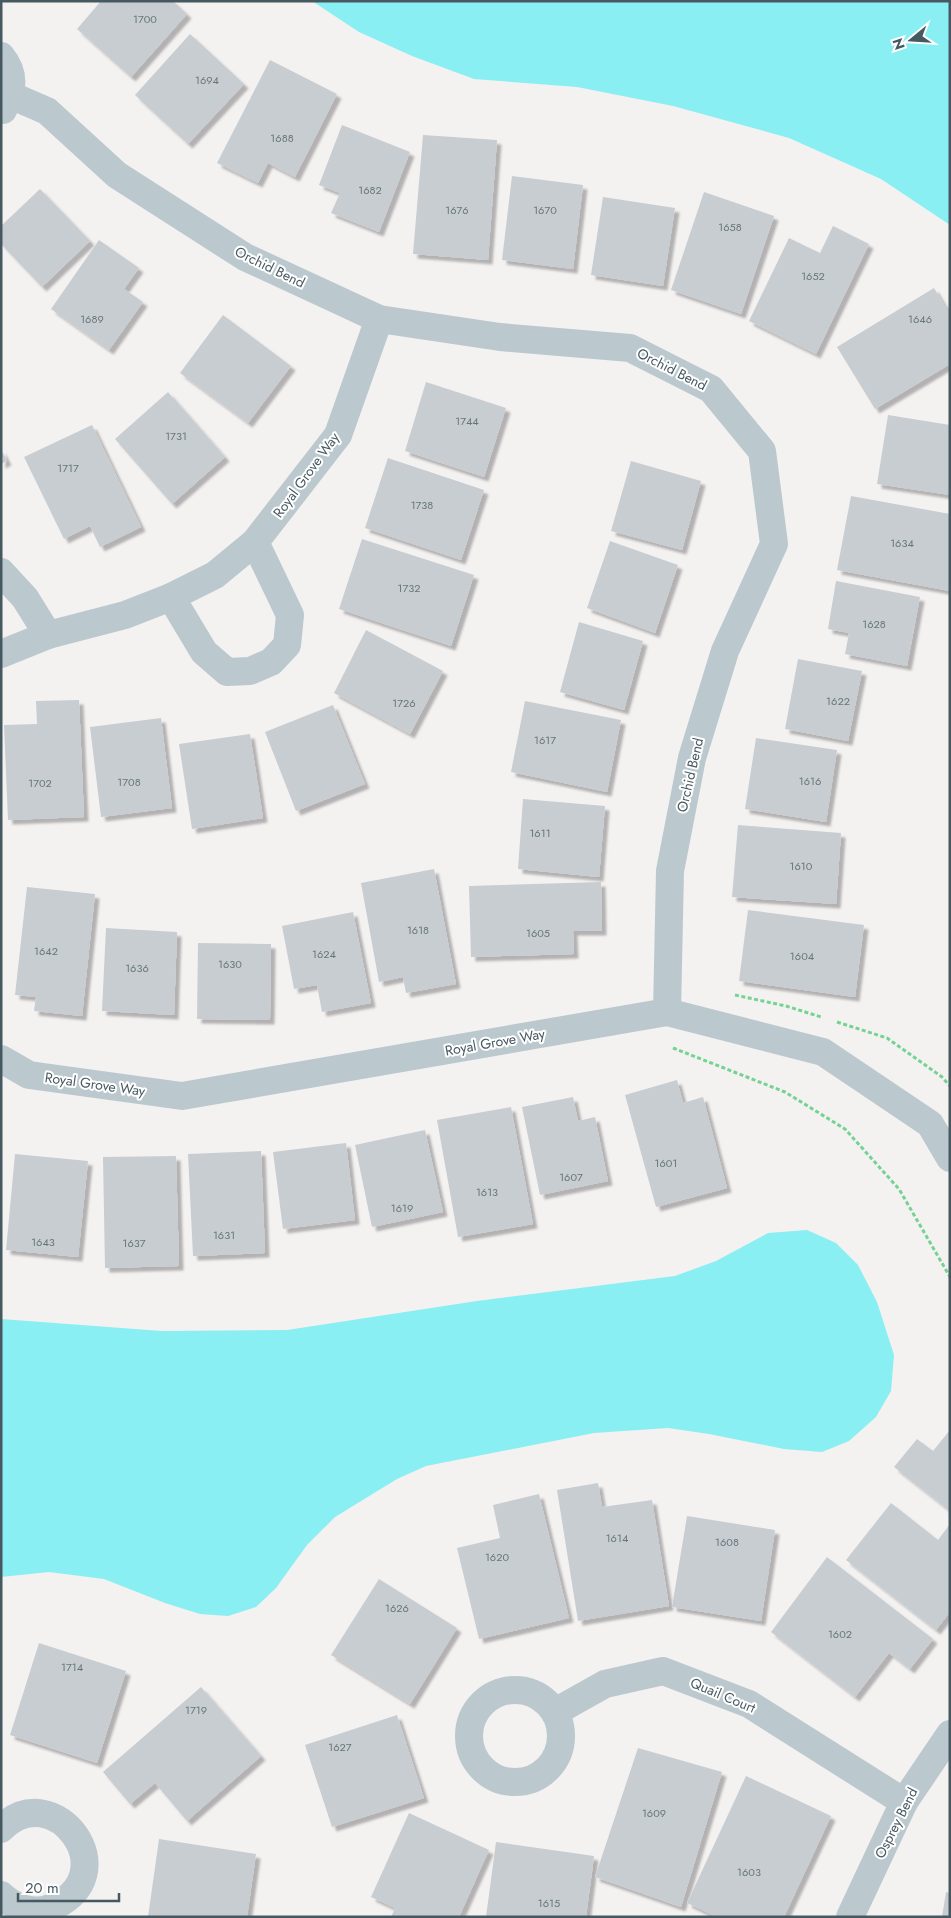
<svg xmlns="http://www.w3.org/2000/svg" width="951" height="1918" font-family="Jost,sans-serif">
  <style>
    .water { fill: #89eff2 }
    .building { fill: #c8cdd1; filter: url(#shadow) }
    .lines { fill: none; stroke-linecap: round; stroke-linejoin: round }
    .path { stroke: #74d392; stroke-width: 3; stroke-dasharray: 4 2.5; stroke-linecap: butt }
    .street { stroke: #bbc9ce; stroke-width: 28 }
    .labels { text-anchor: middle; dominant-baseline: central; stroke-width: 4; stroke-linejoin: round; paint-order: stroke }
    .number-label { font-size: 11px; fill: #67767c }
    .street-label { font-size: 14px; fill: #475960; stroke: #fff }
  </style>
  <defs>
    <filter id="shadow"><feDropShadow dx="4.5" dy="4.5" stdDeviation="1" flood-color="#0004"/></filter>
  </defs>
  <rect width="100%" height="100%" fill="#f4f1f1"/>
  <g class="water">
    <polygon points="312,1 950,1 950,225 881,179 789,138 673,106 577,87 474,79 412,56 359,32"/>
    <polygon points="807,1230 836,1243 858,1265 877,1302 894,1355 891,1391 876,1417 849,1441 822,1452 784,1449 709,1434 668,1428 594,1433 426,1466 397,1479 335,1517 307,1545 276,1588 256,1607 228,1616 200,1614 165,1603 104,1579 49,1572 1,1577 1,1319 162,1331 287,1330 477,1301 675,1276 716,1261 768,1233"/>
  </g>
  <g class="building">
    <polygon points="101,1 173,1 187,14 131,77 77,29"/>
    <polygon points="190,34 244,84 188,144 135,95"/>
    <polygon points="270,60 337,94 295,177 268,163 258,183 217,163"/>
    <polygon points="342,125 410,152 379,232 331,213 340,193 319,185"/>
    <polygon points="423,135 497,140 488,260 413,254"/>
    <polygon points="512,176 583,185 573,269 502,260"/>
    <polygon points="40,189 90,241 42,287 1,244 1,226"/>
    <polygon points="704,192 774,216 741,314 671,290"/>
    <polygon points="603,197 675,208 663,286 591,275"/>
    <polygon points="833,226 869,244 816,354 749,321 789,238 820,253"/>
    <polygon points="99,240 139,268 124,289 143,302 109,350 51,309"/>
    <polygon points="934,288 950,315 950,364 875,409 837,347"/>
    <polygon points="223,315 291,366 248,423 180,373"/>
    <polygon points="426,382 506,408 484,477 405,451"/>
    <polygon points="168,392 225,457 172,504 115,439"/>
    <polygon points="888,415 950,425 950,495 877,484"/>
    <polygon points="92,425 141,527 100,547 90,526 64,539 24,457"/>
    <polygon points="1,449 7,461 1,464"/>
    <polygon points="388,458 484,490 461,560 365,528"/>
    <polygon points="631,461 701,481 682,550 611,531"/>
    <polygon points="851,496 950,514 950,591 837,570"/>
    <polygon points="362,539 474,575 451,646 339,609"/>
    <polygon points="610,541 678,565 655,633 587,608"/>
    <polygon points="836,581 920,597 907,666 845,654 849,633 828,629"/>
    <polygon points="579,622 643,641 624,710 560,692"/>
    <polygon points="366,630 443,671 410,734 334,693"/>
    <polygon points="798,659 862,671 848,741 785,729"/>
    <polygon points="79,700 84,817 8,820 4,725 37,724 36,701"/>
    <polygon points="525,701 621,720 607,792 511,772"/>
    <polygon points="333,705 365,784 296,811 265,732"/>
    <polygon points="161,718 172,808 101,817 90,727"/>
    <polygon points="250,734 263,818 192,829 179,744"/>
    <polygon points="756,738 837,750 826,822 745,809"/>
    <polygon points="523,799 605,806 599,877 518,869"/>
    <polygon points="738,825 841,833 836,904 732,897"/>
    <polygon points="434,869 456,984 406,993 403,977 379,982 361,883"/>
    <polygon points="601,882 602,931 573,931 574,954 471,957 469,886"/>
    <polygon points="27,887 95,894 82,1016 34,1011 36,997 15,995"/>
    <polygon points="748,910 864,925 855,997 739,981"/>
    <polygon points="353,912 371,1003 322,1012 317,985 294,989 282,926"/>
    <polygon points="106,928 177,932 174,1015 102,1011"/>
    <polygon points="198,943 271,944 270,1020 197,1019"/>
    <polygon points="677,1080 683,1103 703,1097 727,1188 656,1207 625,1095"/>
    <polygon points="573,1097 578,1121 595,1117 608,1181 540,1195 522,1107"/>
    <polygon points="511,1107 533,1224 458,1237 437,1120"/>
    <polygon points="425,1130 443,1212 372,1227 355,1145"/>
    <polygon points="346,1143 355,1220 283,1229 273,1152"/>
    <polygon points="261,1151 265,1253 193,1256 188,1154"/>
    <polygon points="15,1154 88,1161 78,1257 6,1250"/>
    <polygon points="176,1156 179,1266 105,1268 103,1157"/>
    <polygon points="950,1430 950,1511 894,1467 917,1439 933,1451"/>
    <polygon points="598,1483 602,1507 652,1500 669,1606 578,1621 557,1490"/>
    <polygon points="539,1494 569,1618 479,1639 457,1548 500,1538 493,1505"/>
    <polygon points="891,1503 938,1540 950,1524 950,1612 936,1630 846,1560"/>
    <polygon points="687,1516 775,1530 761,1621 672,1607"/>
    <polygon points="827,1557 933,1639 910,1669 889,1653 855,1697 771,1632"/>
    <polygon points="379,1579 457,1628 410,1704 331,1655"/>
    <polygon points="39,1643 126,1671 97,1763 10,1735"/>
    <polygon points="201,1687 261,1756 187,1821 155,1783 130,1804 103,1772"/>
    <polygon points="397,1715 424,1798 332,1827 305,1745"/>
    <polygon points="638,1748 722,1772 681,1907 595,1877"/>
    <polygon points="746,1776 831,1816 784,1917 717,1917 687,1903"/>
    <polygon points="409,1813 489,1850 459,1917 391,1917 395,1908 371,1897"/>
    <polygon points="159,1839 256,1854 247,1917 148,1917"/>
    <polygon points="496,1842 594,1856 586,1917 486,1917"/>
    <polygon points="946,1892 950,1893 950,1917 942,1917"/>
  </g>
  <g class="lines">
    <g class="path">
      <polyline points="735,995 786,1006 821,1017"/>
      <polyline points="837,1022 887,1038 942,1077 950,1086"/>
      <polyline points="673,1048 785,1092 845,1129 899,1189 950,1277"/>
    </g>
    <g class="street">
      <path d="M1,56c15,18 12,34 2,54"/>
      <polyline points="10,95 47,111 117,175 245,257 379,319 500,337 630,348 711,389 762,451 774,544 725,651 692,758 670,871 667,1012"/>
      <polyline points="1,572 25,598 48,635"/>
      <polyline points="171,597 204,652 227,672 250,671 271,662 287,645 290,615 255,542"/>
      <polyline points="1,654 48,635 125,615 171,597 215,575 255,542 338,435 379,319"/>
      <polyline points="1,1059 29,1075 182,1096 667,1012 823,1052 930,1124 950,1158"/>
      <circle cx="515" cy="1736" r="46"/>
      <polyline points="555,1712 605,1684 663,1671 749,1704 904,1802"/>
      <path d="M1,1829c52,-55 129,46 49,79 -16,7 -37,-1 -49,-13"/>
      <polyline points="850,1917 904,1802 950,1734"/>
    </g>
  </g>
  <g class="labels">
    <g class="number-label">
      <text x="145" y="19">1700</text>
      <text x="207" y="80">1694</text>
      <text x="282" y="138">1688</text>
      <text x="370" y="190">1682</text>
      <text x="457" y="210">1676</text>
      <text x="545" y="210">1670</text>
      <text x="730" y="227">1658</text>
      <text x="813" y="276">1652</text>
      <text x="92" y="319">1689</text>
      <text x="920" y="319">1646</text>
      <text x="467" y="421">1744</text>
      <text x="176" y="436">1731</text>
      <text x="68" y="468">1717</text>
      <text x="422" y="505">1738</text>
      <text x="902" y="543">1634</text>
      <text x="409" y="588">1732</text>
      <text x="874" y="624">1628</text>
      <text x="838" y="701">1622</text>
      <text x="404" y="703">1726</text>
      <text x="545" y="740">1617</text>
      <text x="810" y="781">1616</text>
      <text x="129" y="782">1708</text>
      <text x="40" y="783">1702</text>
      <text x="540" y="833">1611</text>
      <text x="801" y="866">1610</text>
      <text x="418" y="930">1618</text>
      <text x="538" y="933">1605</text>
      <text x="46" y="951">1642</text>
      <text x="324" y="954">1624</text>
      <text x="802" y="956">1604</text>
      <text x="230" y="964">1630</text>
      <text x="137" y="968">1636</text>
      <text x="666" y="1163">1601</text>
      <text x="571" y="1177">1607</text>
      <text x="487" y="1192">1613</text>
      <text x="402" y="1208">1619</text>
      <text x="224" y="1235">1631</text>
      <text x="43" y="1242">1643</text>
      <text x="134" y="1243">1637</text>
      <text x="617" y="1538">1614</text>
      <text x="727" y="1542">1608</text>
      <text x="497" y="1557">1620</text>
      <text x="397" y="1608">1626</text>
      <text x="840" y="1634">1602</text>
      <text x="72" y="1667">1714</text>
      <text x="196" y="1710">1719</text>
      <text x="340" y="1747">1627</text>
      <text x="654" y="1813">1609</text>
      <text x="749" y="1872">1603</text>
      <text x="549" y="1903">1615</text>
    </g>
    <g class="street-label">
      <text transform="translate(270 267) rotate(26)">Orchid Bend</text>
      <text transform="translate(672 369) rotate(27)">Orchid Bend</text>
      <text transform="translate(306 475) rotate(-54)">Royal Grove Way</text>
      <text transform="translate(690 775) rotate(-77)">Orchid Bend</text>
      <text transform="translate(495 1042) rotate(-10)">Royal Grove Way</text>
      <text transform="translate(95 1084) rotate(8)">Royal Grove Way</text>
      <text transform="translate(723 1695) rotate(23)">Quail Court</text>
      <text transform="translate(896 1823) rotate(-63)">Osprey Bend</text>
    </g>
  </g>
  <rect width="951" height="1918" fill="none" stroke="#475960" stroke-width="5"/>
  <g transform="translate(911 40) rotate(252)" stroke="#ffffff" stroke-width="4" paint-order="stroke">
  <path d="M0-4L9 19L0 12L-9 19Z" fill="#475960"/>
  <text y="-8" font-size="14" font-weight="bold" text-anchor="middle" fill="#475960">N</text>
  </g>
  <path d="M18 1893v8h101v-8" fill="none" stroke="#475960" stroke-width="2.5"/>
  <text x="25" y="1893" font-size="15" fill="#475960" stroke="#ffffff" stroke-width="4" paint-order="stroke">20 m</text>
</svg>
